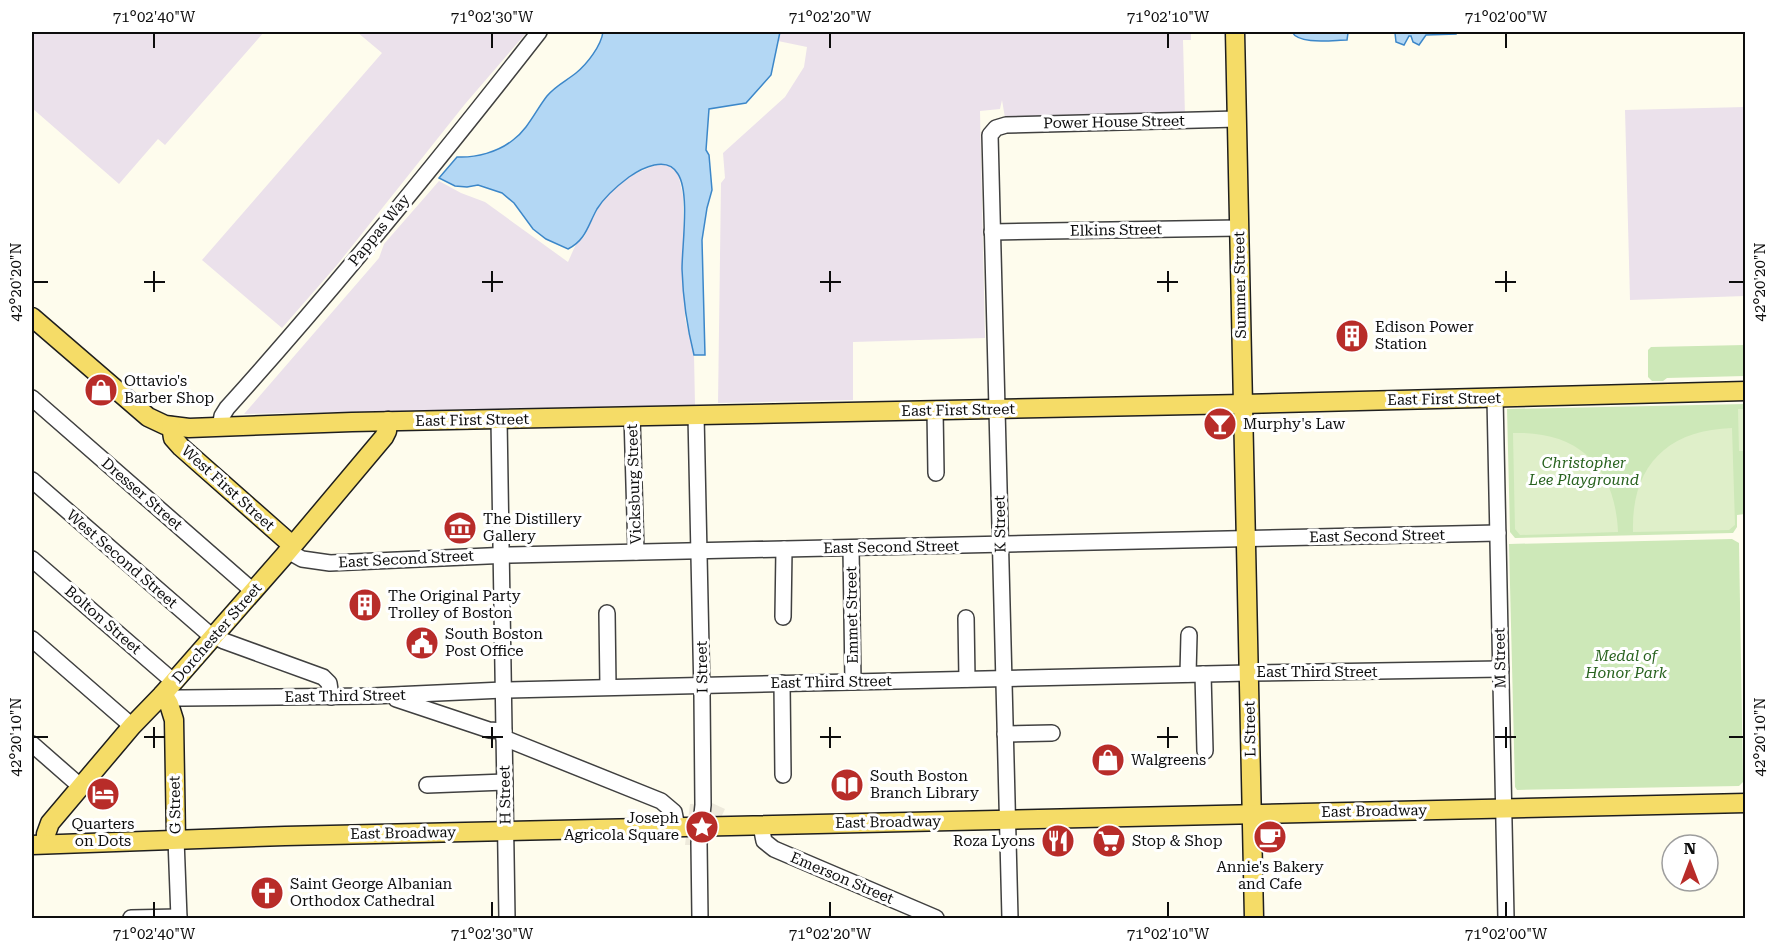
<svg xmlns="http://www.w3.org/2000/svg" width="1777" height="950" font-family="'Roboto Serif',serif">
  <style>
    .industrial { fill: #ebe1eb }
    .green { fill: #cde8b8 }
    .pitch { fill: #dfefc9 }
    .plaza { fill: #eeeadc }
    .water { fill: #b3d7f4; stroke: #3c87c9; stroke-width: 1.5 }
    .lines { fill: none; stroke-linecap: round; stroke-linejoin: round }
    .minor-casing { stroke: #404040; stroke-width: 18 }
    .major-casing { stroke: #1e1e1e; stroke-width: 21 }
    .minor { stroke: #fff; stroke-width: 15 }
    .major { stroke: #f5dc67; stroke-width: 18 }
    .ticks { fill: none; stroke: #0d0d0d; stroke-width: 2 }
    .labels { text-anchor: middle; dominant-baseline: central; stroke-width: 6; stroke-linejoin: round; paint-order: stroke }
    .street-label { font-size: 15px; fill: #0d0d0d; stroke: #fff }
    .poi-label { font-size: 15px; fill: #0d0d0d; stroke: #fff; text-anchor: start }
    .park-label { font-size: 15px; font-style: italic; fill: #28621f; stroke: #fff }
    .neatline { fill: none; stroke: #0d0d0d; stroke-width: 2 }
    .ticks-label { font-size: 15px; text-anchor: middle; fill: #0d0d0d }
  </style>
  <rect width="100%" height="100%" fill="#fefced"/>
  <g class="industrial">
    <polygon points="32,32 264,32 165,145 158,139 119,184 32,108"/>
    <polygon points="357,32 527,32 465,104 337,265 282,328 202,260 382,53"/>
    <polygon points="780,32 1191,32 1191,40 1183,40 1185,116 1005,118 1002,100 1000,109 980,111 985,338 853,342 853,400 718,403 721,183 725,178 723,153 785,97 804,67 807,47 778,41"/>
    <polygon points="1745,107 1745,296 1630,300 1625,110"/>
    <polygon points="658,164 666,164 678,173 683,196 685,318 694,355 695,405 244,414 379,258 384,244 439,181 461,193 485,202 568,262 576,244 584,237 597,210 607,195 632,175"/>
  </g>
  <g class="green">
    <polygon points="1745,345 1745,376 1667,378 1663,381 1652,381 1648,377 1648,350 1651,347"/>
    <polygon points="1745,404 1745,514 1737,515 1737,527 1733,533 1515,538 1510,532 1507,409"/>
    <polygon points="1732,539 1739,543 1743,782 1739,786 1517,790 1515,787 1509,544"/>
  </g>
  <g class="pitch">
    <polygon points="1738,409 1745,409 1745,451 1739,451"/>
    <path d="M1732,428l3,97 -6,5 -96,2c-2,-66 34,-102 99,-104z"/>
    <path d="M1513,433c66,-2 102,34 105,99l-98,3 -5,-6z"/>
  </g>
  <polygon class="plaza" points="712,803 725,809 708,845 685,845 690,804"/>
  <g class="water">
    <path d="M603,32h177l-9,43 -25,28 -37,6 -3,41 3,5 3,35 -5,18 -5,32 3,115h-11c-7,-28 -11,-56 -12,-86 0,-23 8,-76 -4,-95 -11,-19 -36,-6 -49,3 -12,9 -24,19 -32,32 -9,16 -11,31 -29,40l-22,-10 -13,-10 -19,-26 -12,-10 -24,-8 -11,2 -12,-1 -16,-8 18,-21c19,1 41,-5 56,-17 15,-11 23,-30 34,-44 8,-10 19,-15 29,-23 11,-9 25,-27 27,-41z"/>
    <path d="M1292,32h164v2l-30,1 -7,10 -6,-3 -2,-6h-2l-5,9 -8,-3 -1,-9h-47l-1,7c-14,0 -48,5 -55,-8z"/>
  </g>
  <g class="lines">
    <g class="minor-casing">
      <g id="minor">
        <polyline points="992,232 1239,228"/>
        <polyline points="32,398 253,591"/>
        <polyline points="1495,398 1506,918"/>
        <polyline points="935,410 936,473"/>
        <polyline points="696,415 702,695 703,805 699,843 700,918"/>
        <polyline points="632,416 636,552"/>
        <polyline points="499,419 507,918"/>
        <path d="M220,427l2,-11 5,-8c109,-121 212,-248 312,-376"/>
        <polyline points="32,480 209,634 224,641 323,677 329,683 331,697"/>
        <polyline points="851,548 853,682"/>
        <polyline points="288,551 302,559 330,563 510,555 1498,533"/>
        <polyline points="32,559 174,682"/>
        <polyline points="607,613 608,687"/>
        <polyline points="783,617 784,549"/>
        <polyline points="966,618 967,679"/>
        <polyline points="32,639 132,726"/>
        <polyline points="1188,674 1189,635"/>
        <polyline points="1203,674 1205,751"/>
        <polyline points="782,683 783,775"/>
        <polyline points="163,694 172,698 183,698 372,696 503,690 1249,673 1501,669"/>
        <polyline points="396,699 489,730 504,731"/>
        <polyline points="1005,734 1052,733"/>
        <polyline points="504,738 661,801 674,812 677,827"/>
        <polyline points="32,744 80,786"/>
        <polyline points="427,785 505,782"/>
        <polyline points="761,826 764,841 774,849 936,918"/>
        <polyline points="176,839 179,918"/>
        <polyline points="131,918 179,917"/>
        <polyline points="1010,918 990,135 996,128 1006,125 1237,119"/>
      </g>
    </g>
    <g class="major-casing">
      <g id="major">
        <polyline points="1235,32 1254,918"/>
        <polyline points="32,317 148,417 165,425 189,428 352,422 1243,404 1746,391"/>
        <polyline points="171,426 173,438 181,447 292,545"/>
        <polyline points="163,694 169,704 174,720 176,839"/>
        <polyline points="46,844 46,834 50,823 132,726 163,694 284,556 384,437 387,431 388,421"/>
        <polyline points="32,845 285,836 1746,803"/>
      </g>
    </g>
    <use href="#minor" class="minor"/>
    <use href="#major" class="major"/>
  </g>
  <path class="ticks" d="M154,33v15M492,33v15M830,33v15M1168,33v15M1506,33v15M154,271v21M492,271v21M830,271v21M1168,271v21M1506,271v21M33,282h15M144,282h21M482,282h21M820,282h21M1157,282h21M1495,282h21M1729,282h15M154,727v21M492,727v21M830,727v21M1168,727v21M1506,727v21M33,737h15M144,737h21M482,737h21M820,737h21M1157,737h21M1495,737h21M1729,737h15M154,902v15M492,902v15M830,902v15M1168,902v15M1506,902v15"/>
  <defs>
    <g id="building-disc" transform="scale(1.725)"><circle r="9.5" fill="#b82c29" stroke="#fff"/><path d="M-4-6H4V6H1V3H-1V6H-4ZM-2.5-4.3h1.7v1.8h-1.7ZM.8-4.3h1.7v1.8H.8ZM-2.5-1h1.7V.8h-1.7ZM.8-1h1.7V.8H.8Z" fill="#fff"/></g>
    <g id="shop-disc" transform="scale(1.725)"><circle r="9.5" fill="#b82c29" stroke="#fff"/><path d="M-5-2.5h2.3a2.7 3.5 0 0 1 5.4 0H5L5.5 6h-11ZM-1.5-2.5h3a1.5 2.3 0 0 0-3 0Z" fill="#fff"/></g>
    <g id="bar-disc" transform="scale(1.725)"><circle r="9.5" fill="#b82c29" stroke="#fff"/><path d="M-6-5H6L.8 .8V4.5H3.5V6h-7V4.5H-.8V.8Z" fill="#fff"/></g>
    <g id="museum-disc" transform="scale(1.725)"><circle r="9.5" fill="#b82c29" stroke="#fff"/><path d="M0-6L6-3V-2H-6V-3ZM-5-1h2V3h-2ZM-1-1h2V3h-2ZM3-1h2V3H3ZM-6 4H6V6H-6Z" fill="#fff"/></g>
    <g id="civic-disc" transform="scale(1.725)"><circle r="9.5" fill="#b82c29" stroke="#fff"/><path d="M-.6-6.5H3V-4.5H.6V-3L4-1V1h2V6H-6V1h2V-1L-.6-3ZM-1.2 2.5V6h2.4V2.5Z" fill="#fff"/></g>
    <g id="library-disc" transform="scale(1.725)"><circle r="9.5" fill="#b82c29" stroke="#fff"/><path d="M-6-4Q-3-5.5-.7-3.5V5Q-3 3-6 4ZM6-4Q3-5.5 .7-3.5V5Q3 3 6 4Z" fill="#fff"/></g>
    <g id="hotel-disc" transform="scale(1.725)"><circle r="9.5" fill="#b82c29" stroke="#fff"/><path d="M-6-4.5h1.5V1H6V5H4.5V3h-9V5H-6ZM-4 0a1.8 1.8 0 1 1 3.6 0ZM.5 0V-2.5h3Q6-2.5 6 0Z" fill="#fff"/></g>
    <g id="sight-disc" transform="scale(1.725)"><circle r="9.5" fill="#b82c29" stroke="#fff"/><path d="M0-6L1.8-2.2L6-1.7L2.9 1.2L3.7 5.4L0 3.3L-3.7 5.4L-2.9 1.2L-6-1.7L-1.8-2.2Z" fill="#fff"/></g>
    <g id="cafe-disc" transform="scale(1.725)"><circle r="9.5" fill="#b82c29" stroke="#fff"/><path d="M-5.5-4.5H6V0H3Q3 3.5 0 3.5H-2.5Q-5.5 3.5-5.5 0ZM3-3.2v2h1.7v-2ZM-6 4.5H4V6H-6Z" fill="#fff"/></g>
    <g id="restaurant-disc" transform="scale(1.725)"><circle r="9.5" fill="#b82c29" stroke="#fff"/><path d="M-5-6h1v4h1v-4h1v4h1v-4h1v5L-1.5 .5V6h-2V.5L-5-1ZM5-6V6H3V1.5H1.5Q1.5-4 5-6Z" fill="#fff"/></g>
    <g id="supermarket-disc" transform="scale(1.725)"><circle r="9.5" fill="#b82c29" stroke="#fff"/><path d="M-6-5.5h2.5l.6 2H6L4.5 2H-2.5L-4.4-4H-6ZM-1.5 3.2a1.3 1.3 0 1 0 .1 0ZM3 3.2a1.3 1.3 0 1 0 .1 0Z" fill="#fff"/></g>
    <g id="church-disc" transform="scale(1.725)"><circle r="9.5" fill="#b82c29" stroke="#fff"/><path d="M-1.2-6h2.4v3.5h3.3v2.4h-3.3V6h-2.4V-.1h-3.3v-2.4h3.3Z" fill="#fff"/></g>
  </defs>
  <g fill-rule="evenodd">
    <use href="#building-disc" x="1352" y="336"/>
    <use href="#shop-disc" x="101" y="390"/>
    <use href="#bar-disc" x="1220" y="424"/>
    <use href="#museum-disc" x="460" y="528"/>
    <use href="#building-disc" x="365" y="605"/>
    <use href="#civic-disc" x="422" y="643"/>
    <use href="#shop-disc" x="1108" y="760"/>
    <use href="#library-disc" x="847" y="785"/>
    <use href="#hotel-disc" x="103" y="794"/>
    <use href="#sight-disc" x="702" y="827"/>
    <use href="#cafe-disc" x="1270" y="837"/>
    <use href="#restaurant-disc" x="1058" y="841"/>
    <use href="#supermarket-disc" x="1109" y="841"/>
    <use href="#church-disc" x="267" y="893"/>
  </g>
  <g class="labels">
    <g class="street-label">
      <text transform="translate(1114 122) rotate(-1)">Power House Street</text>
      <text transform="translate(379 230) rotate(-51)">Pappas Way</text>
      <text transform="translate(1116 230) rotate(-1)">Elkins Street</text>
      <text transform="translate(1240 285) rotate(-91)">Summer Street</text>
      <text transform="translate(1444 399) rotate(-1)">East First Street</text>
      <text transform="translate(958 410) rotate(-1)">East First Street</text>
      <text transform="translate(472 420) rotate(-1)">East First Street</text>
      <text transform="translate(634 484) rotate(-92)">Vicksburg Street</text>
      <text transform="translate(228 488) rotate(42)">West First Street</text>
      <text transform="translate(142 494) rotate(41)">Dresser Street</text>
      <text transform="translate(1000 524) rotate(-91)">K Street</text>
      <text transform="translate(1377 536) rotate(-1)">East Second Street</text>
      <text transform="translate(891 547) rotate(-1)">East Second Street</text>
      <text transform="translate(122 559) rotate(41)">West Second Street</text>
      <text transform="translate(406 559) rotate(-3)">East Second Street</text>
      <text transform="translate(852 615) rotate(-91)">Emmet Street</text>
      <text transform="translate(103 620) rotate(41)">Bolton Street</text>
      <text transform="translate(217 633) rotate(-49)">Dorchester Street</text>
      <text transform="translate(1500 658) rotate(-91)">M Street</text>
      <text transform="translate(702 667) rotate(-91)">I Street</text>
      <text x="1317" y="672">East Third Street</text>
      <text transform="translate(831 682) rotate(-1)">East Third Street</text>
      <text transform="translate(345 696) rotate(-1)">East Third Street</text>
      <text transform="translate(1250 729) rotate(-91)">L Street</text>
      <text transform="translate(505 795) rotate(-91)">H Street</text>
      <text transform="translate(175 805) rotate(-91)">G Street</text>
      <text transform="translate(1374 811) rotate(-1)">East Broadway</text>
      <text transform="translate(888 822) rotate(-1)">East Broadway</text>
      <text transform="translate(403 833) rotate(-1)">East Broadway</text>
      <text transform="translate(842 878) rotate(23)">Emerson Street</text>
    </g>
    <g class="poi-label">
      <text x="1375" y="327">Edison Power<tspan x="1375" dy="17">Station</tspan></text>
      <text x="124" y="381">Ottavio's<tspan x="124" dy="17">Barber Shop</tspan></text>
      <text x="1243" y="424">Murphy's Law</text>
      <text x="483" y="519">The Distillery<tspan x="483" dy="17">Gallery</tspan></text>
      <text x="388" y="596">The Original Party<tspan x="388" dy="17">Trolley of Boston</tspan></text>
      <text x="445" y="634">South Boston<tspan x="445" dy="17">Post Office</tspan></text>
      <text x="1131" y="760">Walgreens</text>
      <text x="870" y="776">South Boston<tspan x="870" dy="17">Branch Library</tspan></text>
      <text x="679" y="818" text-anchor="end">Joseph<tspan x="679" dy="17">Agricola Square</tspan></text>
      <text x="103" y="824" text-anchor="middle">Quarters<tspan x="103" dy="17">on Dots</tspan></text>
      <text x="1035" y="841" text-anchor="end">Roza Lyons</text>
      <text x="1132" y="841">Stop &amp; Shop</text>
      <text x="1270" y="867" text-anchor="middle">Annie's Bakery<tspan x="1270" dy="17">and Cafe</tspan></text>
      <text x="290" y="884">Saint George Albanian<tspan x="290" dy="17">Orthodox Cathedral</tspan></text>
    </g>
    <g class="park-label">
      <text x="1584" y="463">Christopher<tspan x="1584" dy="17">Lee Playground</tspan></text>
      <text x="1626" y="656">Medal of<tspan x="1626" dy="17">Honor Park</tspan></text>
    </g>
  </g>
  <rect width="1777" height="950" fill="none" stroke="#ffffff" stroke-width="66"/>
  <g transform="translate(1690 863)"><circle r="28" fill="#ffffff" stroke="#9e9e9e" stroke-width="1.5"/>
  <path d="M0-4.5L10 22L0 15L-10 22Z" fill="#b82c29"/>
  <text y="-9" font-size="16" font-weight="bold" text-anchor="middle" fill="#0d0d0d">N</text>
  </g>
  <rect x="33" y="33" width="1711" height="884" class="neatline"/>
  <g class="ticks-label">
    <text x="154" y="22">71°02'40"W</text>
    <text x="492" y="22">71°02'30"W</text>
    <text x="830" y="22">71°02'20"W</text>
    <text x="1168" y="22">71°02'10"W</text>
    <text x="1506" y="22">71°02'00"W</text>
    <text transform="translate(16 282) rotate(-90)" y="5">42°20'20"N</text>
    <text transform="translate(1760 282) rotate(-90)" y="5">42°20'20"N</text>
    <text transform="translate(16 737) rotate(-90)" y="5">42°20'10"N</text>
    <text transform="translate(1760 737) rotate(-90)" y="5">42°20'10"N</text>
    <text x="154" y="939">71°02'40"W</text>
    <text x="492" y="939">71°02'30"W</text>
    <text x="830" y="939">71°02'20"W</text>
    <text x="1168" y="939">71°02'10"W</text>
    <text x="1506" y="939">71°02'00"W</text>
  </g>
</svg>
